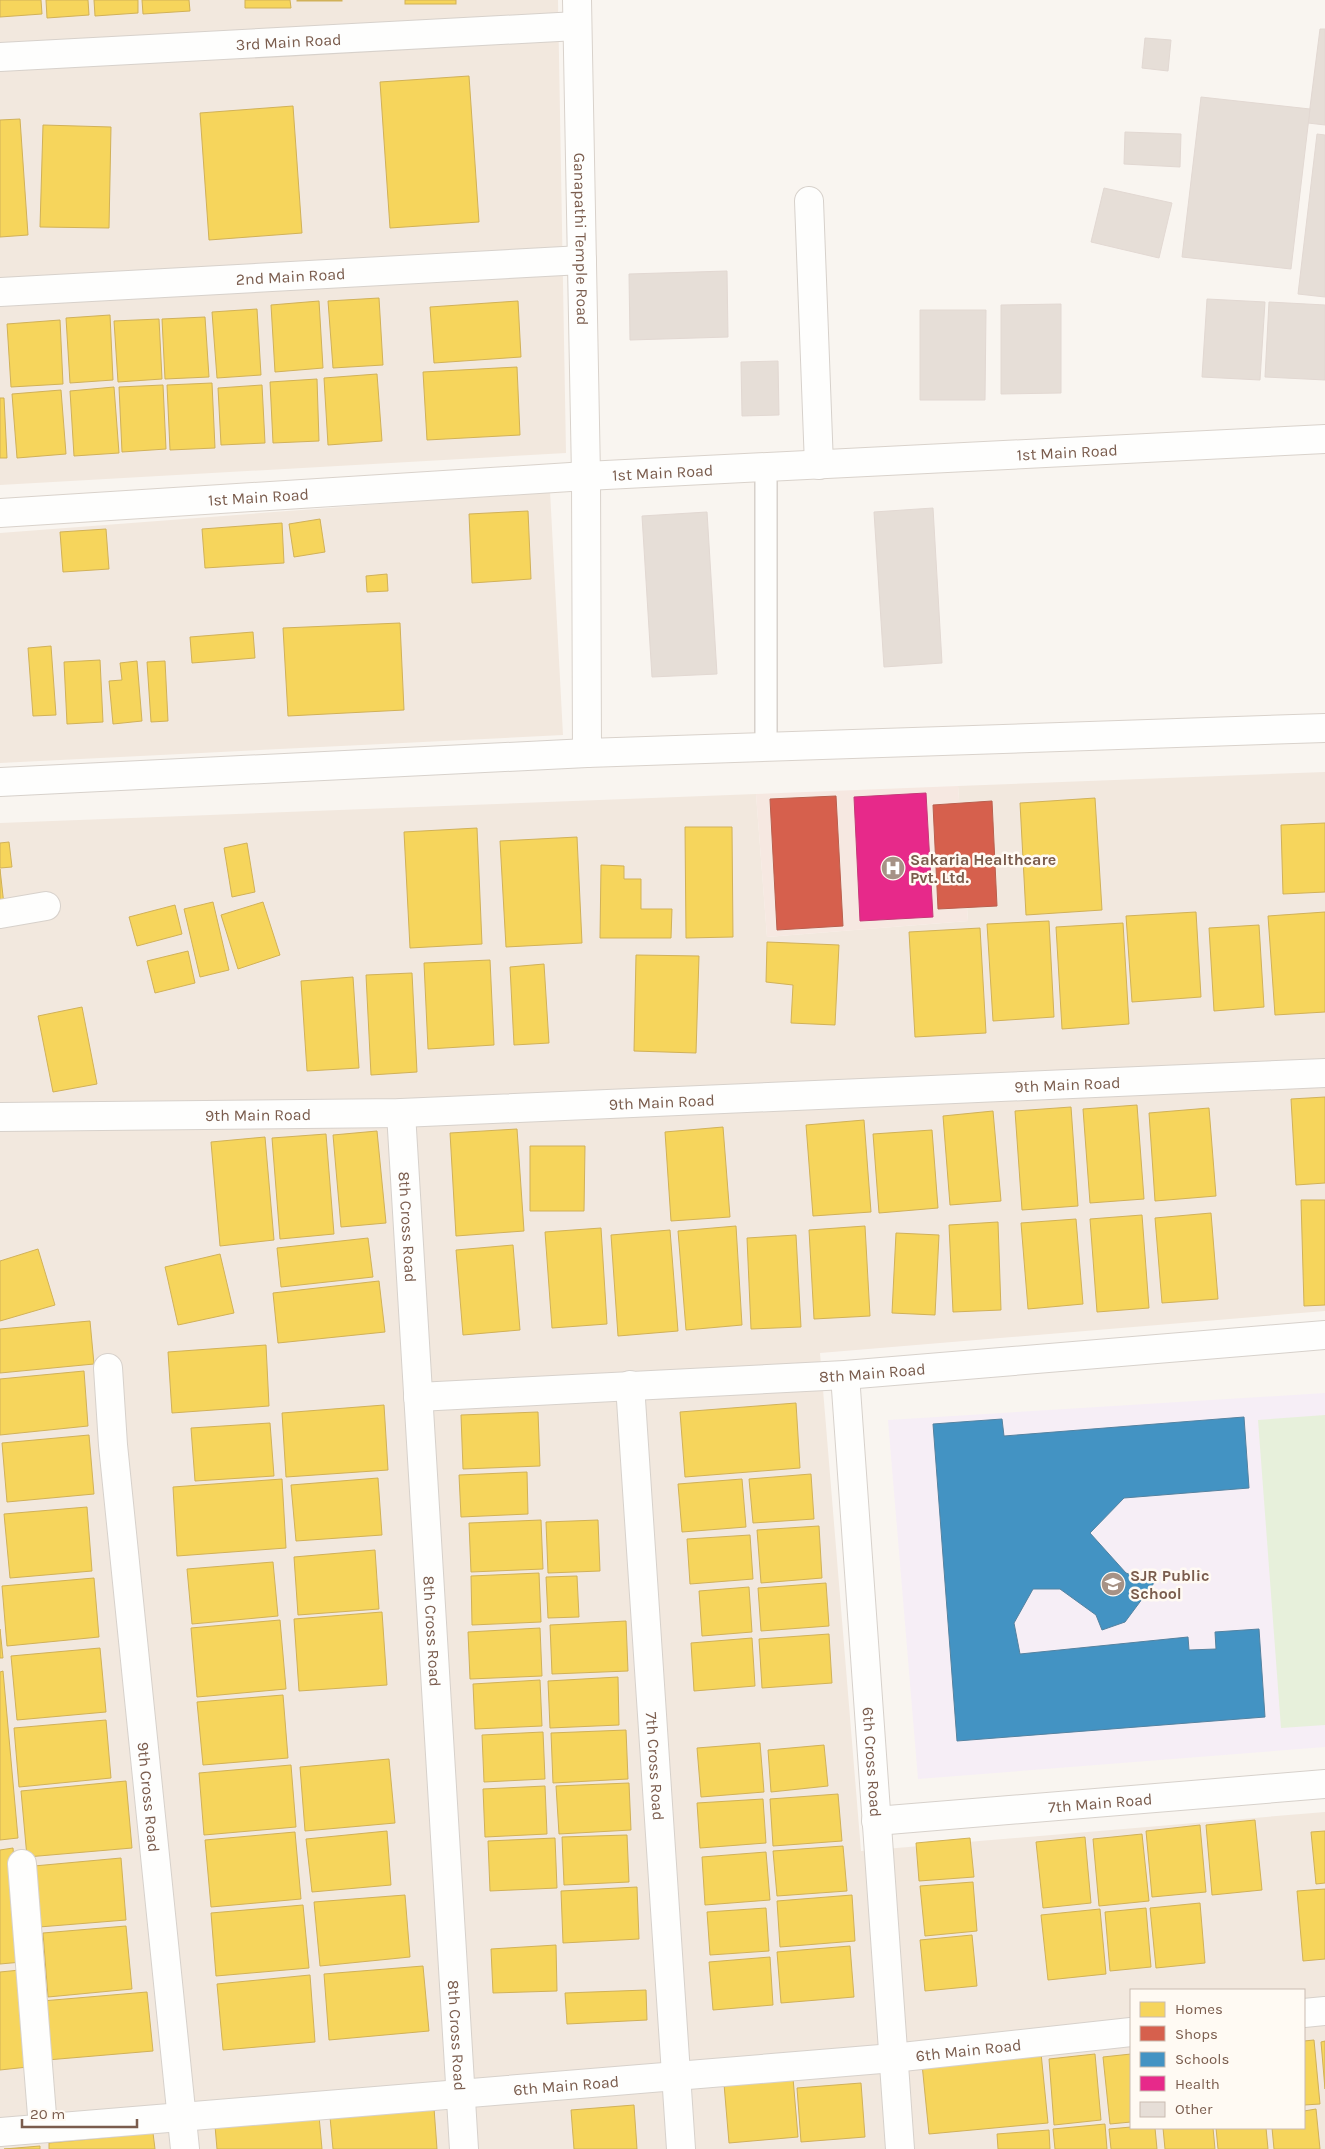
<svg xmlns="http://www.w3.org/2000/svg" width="1325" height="2149" font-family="Karla,sans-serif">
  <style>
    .residential { fill: #f2e8de; fill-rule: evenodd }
    .commercial { fill: #f6e8e1 }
    .education { fill: #f6eef6 }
    .green { fill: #e7f0db }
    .homes { fill: #f6d55c; stroke: #d1b158 }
    .shops { fill: #d6604d; stroke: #ba5f4d }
    .schools { fill: #4393c3; stroke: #5482a0 }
    .health { fill: #e7298a; stroke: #c63878 }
    .building { fill: #e6ded7; stroke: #e2d8d2 }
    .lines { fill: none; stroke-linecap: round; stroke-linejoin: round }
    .lane-casing { stroke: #d7d1cb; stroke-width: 24 }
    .street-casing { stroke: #d7d1cb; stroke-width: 30 }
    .secondary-casing { stroke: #d9d2cb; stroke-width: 30 }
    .lane { stroke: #fefefd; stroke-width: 21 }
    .street { stroke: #fefefd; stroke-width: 28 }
    .secondary { stroke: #fefefd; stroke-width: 28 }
    .labels { text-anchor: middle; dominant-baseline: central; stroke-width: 5; stroke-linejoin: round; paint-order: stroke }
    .street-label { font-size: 16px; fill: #7a5c4d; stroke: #fffaf3 }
    .poi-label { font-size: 16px; font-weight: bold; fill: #7a5c4d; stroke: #fffaf3; text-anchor: start }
  </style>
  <rect width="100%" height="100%" fill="#f9f5f0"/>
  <g class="residential">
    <polygon points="0,0 558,0 566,453 0,485"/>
    <polygon points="550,491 563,735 0,763 0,533"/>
    <path d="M1325,772v539l-505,42 41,498 464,-39v337h-1325v-1326l756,-29 11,143 201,-16 -10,-135zM1131,1990h173v138h-173z"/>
  </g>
  <polygon class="commercial" points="958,786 968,921 767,937 756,794"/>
  <polygon class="education" points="1325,1393 1325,1747 918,1779 888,1420"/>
  <polygon class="green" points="1325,1415 1325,1725 1281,1728 1258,1420"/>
  <g class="homes">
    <polygon points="0,0 41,0 42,14 0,17"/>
    <polygon points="46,0 88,0 89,15 47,18"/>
    <polygon points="94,0 138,0 138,13 95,16"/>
    <polygon points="142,0 189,0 190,11 143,14"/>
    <polygon points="245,0 290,0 291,8 245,8"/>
    <rect x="297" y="0" width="45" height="1"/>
    <rect x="405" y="0" width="51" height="4"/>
    <polygon points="469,76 479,222 390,228 380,82"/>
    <polygon points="293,106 302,233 209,240 200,113"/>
    <polygon points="20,119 28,235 0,237 0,120"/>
    <polygon points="43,125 111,127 109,228 40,227"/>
    <polygon points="379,298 383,365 333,368 328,301"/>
    <polygon points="319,301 323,368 275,372 271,305"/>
    <polygon points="518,301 521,357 434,363 430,307"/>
    <polygon points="257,309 261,375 217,378 212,312"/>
    <polygon points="110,315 113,380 70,383 66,318"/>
    <polygon points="205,317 209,377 165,379 162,319"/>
    <polygon points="159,319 162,379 118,382 114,321"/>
    <polygon points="60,320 63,384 11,387 7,324"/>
    <polygon points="517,367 520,435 427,440 423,372"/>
    <polygon points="377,374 382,441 328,445 324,378"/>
    <polygon points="317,379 319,441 273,443 270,382"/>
    <polygon points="212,383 215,448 170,450 167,385"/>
    <polygon points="163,385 166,449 122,452 119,387"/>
    <polygon points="262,385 265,443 221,445 218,388"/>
    <polygon points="114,387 119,453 74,456 70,391"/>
    <polygon points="61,390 66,454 17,458 12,394"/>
    <polygon points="0,398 4,398 7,458 0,458"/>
    <polygon points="528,511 531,579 472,583 469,514"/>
    <polygon points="320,519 325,552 294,557 289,524"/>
    <polygon points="282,523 284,563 205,568 202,529"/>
    <polygon points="106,529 109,569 63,572 60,532"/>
    <polygon points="387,574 388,591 367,592 366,576"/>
    <polygon points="400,623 404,710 288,716 283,628"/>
    <polygon points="253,632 255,658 192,663 190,637"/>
    <polygon points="51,646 56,715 33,716 28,648"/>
    <polygon points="100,660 103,722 67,724 64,662"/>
    <polygon points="137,661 142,721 113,724 109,681 122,680 120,663"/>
    <polygon points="165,661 168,721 151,722 147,662"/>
    <polygon points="1095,798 1102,910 1026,915 1020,803"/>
    <polygon points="1325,823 1325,892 1283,894 1281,825"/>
    <polygon points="685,827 732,827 733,937 686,938"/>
    <polygon points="477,828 482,944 410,948 404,832"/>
    <polygon points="577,837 582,943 506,947 500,841"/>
    <polygon points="9,842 12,867 0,868 0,843"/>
    <polygon points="247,843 255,892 232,897 224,848"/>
    <polygon points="601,865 624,866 624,879 641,879 641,909 672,909 671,938 600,938"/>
    <polygon points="0,869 4,905 0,905"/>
    <polygon points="213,902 229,970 200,977 184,909"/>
    <polygon points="263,902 280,955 238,969 221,915"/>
    <polygon points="175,905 182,934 137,946 129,917"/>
    <polygon points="1196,912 1201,997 1132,1002 1126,916"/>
    <polygon points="1325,912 1325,1012 1275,1015 1268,916"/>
    <polygon points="1049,921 1054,1017 993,1021 987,924"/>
    <polygon points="1123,923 1129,1024 1062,1029 1056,927"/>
    <polygon points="1259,925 1264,1007 1214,1011 1209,928"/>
    <polygon points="980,928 986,1033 915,1037 909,932"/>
    <polygon points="767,942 839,945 835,1025 791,1023 793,985 766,982"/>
    <polygon points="188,951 195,983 155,993 147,961"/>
    <polygon points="636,955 699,956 696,1053 634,1051"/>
    <polygon points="490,960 494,1045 428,1049 424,963"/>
    <polygon points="544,964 549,1043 514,1045 510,967"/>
    <polygon points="412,973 417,1072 371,1075 366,975"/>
    <polygon points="353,977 359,1068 307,1071 301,981"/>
    <polygon points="82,1007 97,1084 53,1092 38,1016"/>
    <polygon points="1325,1097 1325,1183 1296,1185 1291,1099"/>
    <polygon points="1137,1105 1144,1199 1090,1203 1083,1109"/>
    <polygon points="1071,1107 1078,1206 1022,1210 1015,1111"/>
    <polygon points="1209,1108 1216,1196 1155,1201 1149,1113"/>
    <polygon points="993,1111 1001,1201 950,1205 943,1116"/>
    <polygon points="864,1120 871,1212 813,1216 806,1125"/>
    <polygon points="723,1127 730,1217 671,1221 665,1132"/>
    <polygon points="517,1129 524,1231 456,1236 450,1133"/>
    <polygon points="932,1130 938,1208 879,1213 873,1134"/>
    <polygon points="377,1131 386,1223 341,1227 333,1135"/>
    <polygon points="326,1134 334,1234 280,1239 272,1138"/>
    <polygon points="265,1137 274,1240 220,1246 211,1142"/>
    <polygon points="530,1146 585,1146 584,1211 530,1211"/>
    <polygon points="1301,1200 1325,1200 1325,1305 1304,1306"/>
    <polygon points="1211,1213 1218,1299 1162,1303 1155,1218"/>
    <polygon points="1142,1215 1149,1308 1097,1312 1090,1219"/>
    <polygon points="1076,1219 1083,1304 1028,1309 1021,1223"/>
    <polygon points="998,1222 1001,1310 953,1312 949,1225"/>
    <polygon points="736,1226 742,1325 686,1330 678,1231"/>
    <polygon points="865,1226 870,1316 814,1319 809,1230"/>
    <polygon points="601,1228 607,1324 552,1328 545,1232"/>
    <polygon points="670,1230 678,1331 618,1336 611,1235"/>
    <polygon points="896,1233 939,1235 935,1315 892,1313"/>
    <polygon points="796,1235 801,1327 751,1329 747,1238"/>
    <polygon points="368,1238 373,1277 281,1287 277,1248"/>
    <polygon points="513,1245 520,1330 463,1335 456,1250"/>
    <polygon points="38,1249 55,1305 0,1321 0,1261"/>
    <polygon points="220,1254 234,1313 178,1325 165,1267"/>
    <polygon points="379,1281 385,1332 278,1343 273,1293"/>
    <polygon points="90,1321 94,1364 0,1373 0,1329"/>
    <polygon points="266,1345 269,1406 172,1413 168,1352"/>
    <polygon points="84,1371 88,1426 0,1435 0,1379"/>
    <polygon points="796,1403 800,1468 685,1477 680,1412"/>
    <polygon points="384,1405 388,1470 286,1477 282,1413"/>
    <polygon points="538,1412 540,1466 463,1469 461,1415"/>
    <polygon points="270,1423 274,1476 195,1481 191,1428"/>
    <polygon points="89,1435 94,1494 7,1502 2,1443"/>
    <polygon points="527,1472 528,1514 461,1517 459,1475"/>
    <polygon points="811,1474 814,1519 753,1523 749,1479"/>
    <polygon points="378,1478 382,1535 296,1541 291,1485"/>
    <polygon points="282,1479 286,1548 177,1556 173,1487"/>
    <polygon points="742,1479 746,1527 682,1532 678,1484"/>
    <polygon points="87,1507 92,1571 10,1578 4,1514"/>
    <polygon points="541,1520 543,1569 471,1572 469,1523"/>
    <polygon points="598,1520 600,1571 548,1573 546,1522"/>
    <polygon points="819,1526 822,1578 761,1583 757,1530"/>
    <polygon points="750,1535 753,1579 690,1584 687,1539"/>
    <polygon points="375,1550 379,1609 298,1615 294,1557"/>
    <polygon points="273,1562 278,1616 192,1624 187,1569"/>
    <polygon points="539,1573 541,1622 472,1625 471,1576"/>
    <polygon points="577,1576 579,1617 548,1618 546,1577"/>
    <polygon points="94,1578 99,1637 7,1646 2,1586"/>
    <polygon points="826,1583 829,1626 761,1631 758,1588"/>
    <polygon points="749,1587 752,1632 702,1636 699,1591"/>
    <polygon points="382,1612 387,1685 299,1691 294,1619"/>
    <polygon points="280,1620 286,1689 197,1697 191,1628"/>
    <polygon points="626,1621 628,1671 552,1674 550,1625"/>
    <polygon points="540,1628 542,1676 470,1679 468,1632"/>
    <polygon points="0,1629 3,1658 0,1658"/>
    <polygon points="829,1634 832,1683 762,1688 759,1639"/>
    <polygon points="752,1638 755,1686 694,1691 691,1643"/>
    <polygon points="100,1648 106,1712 17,1720 11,1656"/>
    <polygon points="3,1671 18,1838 0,1840 0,1672"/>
    <polygon points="618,1677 619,1725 550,1728 548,1681"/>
    <polygon points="540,1680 542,1726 475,1729 473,1684"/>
    <polygon points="283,1695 288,1758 203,1765 197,1702"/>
    <polygon points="106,1720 111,1778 19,1787 14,1728"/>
    <polygon points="626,1730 628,1779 553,1783 551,1733"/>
    <polygon points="543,1732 545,1779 484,1782 482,1735"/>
    <polygon points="760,1743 764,1792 701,1797 697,1748"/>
    <polygon points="824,1745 828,1786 771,1792 768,1750"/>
    <polygon points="389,1759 395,1823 305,1831 300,1767"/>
    <polygon points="291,1765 296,1827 204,1835 199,1773"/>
    <polygon points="126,1781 132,1848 27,1857 21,1791"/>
    <polygon points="629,1783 631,1830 559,1834 556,1786"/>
    <polygon points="545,1786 547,1834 485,1837 483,1789"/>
    <polygon points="838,1794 842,1841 773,1846 770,1799"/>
    <polygon points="763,1799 766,1843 700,1848 697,1803"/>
    <polygon points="1255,1820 1262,1890 1212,1895 1206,1825"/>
    <polygon points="1200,1825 1206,1892 1152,1897 1146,1831"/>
    <polygon points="387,1831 391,1885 312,1892 306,1839"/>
    <polygon points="1325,1831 1325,1883 1316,1884 1311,1832"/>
    <polygon points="295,1832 301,1899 211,1907 205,1840"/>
    <polygon points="1142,1834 1149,1901 1099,1906 1093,1839"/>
    <polygon points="627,1835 629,1882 564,1885 562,1837"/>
    <polygon points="1085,1837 1091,1903 1043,1908 1036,1842"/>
    <polygon points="555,1838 557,1888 490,1891 488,1841"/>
    <polygon points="970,1838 974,1877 919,1881 916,1843"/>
    <polygon points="843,1846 847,1891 777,1896 773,1851"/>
    <polygon points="13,1848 22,1962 0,1964 0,1850"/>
    <polygon points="766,1852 770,1900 705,1905 702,1857"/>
    <polygon points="121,1858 126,1920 39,1927 34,1866"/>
    <polygon points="973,1882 977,1931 925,1936 920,1886"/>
    <polygon points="637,1887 639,1939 563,1943 561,1891"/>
    <polygon points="1325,1889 1325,1959 1303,1961 1297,1891"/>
    <polygon points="405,1895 410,1957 320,1966 314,1902"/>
    <polygon points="852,1895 855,1941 780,1947 777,1901"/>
    <polygon points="1200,1903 1205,1963 1156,1968 1150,1908"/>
    <polygon points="303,1905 309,1968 216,1976 211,1913"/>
    <polygon points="766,1908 769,1951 710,1955 707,1912"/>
    <polygon points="1146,1908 1151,1967 1110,1971 1105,1912"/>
    <polygon points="1100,1909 1106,1974 1048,1980 1041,1915"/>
    <polygon points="126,1926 132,1989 48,1997 43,1933"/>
    <polygon points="972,1935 977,1986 925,1991 920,1940"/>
    <polygon points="556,1945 557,1991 493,1993 491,1949"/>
    <polygon points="850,1946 854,1997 781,2003 777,1952"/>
    <polygon points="770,1957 773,2005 713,2010 709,1962"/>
    <polygon points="423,1966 429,2031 329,2040 324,1974"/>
    <polygon points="20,1970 28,2067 0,2070 0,1972"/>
    <polygon points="310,1975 315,2042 223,2050 217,1984"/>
    <polygon points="646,1990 647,2020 567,2024 565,1993"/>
    <polygon points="147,1992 153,2051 47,2060 42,2001"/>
    <polygon points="1314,2040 1320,2104 1304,2105 1304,2041"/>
    <polygon points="1325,2041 1325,2089 1321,2042"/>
    <polygon points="1041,2053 1048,2123 929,2134 922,2064"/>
    <polygon points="1095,2054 1101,2120 1054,2125 1049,2059"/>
    <polygon points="1131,2054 1131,2122 1110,2124 1103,2057"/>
    <polygon points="793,2078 798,2137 729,2143 724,2084"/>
    <polygon points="861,2083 865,2137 801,2142 797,2088"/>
    <polygon points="634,2105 637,2149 574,2149 571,2110"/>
    <polygon points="434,2108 437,2149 333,2149 330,2117"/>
    <polygon points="1316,2109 1320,2149 1274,2149 1272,2128 1304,2128 1304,2111"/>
    <polygon points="319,2116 322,2149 217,2149 215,2126"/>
    <polygon points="1105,2124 1107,2149 1055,2149 1053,2129"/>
    <polygon points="1131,2127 1155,2128 1157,2149 1111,2149 1109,2129"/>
    <polygon points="1163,2128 1213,2128 1215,2149 1165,2149"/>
    <polygon points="1216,2128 1266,2128 1268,2149 1218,2149"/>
    <polygon points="1049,2130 1050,2149 998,2149 997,2134"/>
    <polygon points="153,2133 155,2149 49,2149 49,2143"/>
    <polygon points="40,2146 40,2149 4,2149"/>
  </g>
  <g class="shops">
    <polygon points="836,796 843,926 777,930 770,799"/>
    <polygon points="992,801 997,906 938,909 933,805"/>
  </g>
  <polygon class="schools" points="1244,1417 1249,1488 1124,1498 1090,1533 1126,1573 1154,1583 1125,1622 1102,1630 1096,1615 1060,1589 1033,1589 1014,1623 1020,1654 1188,1637 1189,1650 1216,1649 1215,1632 1259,1629 1265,1717 957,1741 933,1424 1002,1419 1004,1436"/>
  <polygon class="health" points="926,793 933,917 860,921 854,797"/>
  <g class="building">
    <polygon points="1320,29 1325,29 1325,125 1308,123"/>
    <polygon points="1145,38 1171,40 1168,71 1142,68"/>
    <polygon points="1201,97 1310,109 1291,269 1182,257"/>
    <polygon points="1125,132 1181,134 1180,167 1124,164"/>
    <polygon points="1317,134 1325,135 1325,297 1298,294"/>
    <polygon points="1104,188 1172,203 1159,258 1091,242"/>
    <polygon points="727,271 728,337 630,340 629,274"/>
    <polygon points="1207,299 1265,302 1260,380 1202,377"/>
    <polygon points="1269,302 1325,305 1325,380 1265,377"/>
    <polygon points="1061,304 1061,393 1001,394 1001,305"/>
    <polygon points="920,310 986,310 985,400 920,400"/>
    <polygon points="778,361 779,415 742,416 741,362"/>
    <polygon points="933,508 942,663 884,667 874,512"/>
    <polygon points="707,512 717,674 652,677 642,516"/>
  </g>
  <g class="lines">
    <g class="lane-casing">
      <polyline id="lane" points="766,467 766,747"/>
    </g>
    <g class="street-casing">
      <g id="street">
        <path id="s1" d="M0,57l577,-31"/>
        <polyline points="809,201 819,465"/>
        <path id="s2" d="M0,292l582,-32"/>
        <polyline points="0,782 587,753"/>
        <polyline points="0,914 46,906"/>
        <path id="s3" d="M401,1113l63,1036"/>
        <path id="s4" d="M0,1117l401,-4 924,-40"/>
        <path id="s5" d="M108,1368l5,77 72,704"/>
        <path id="s6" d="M845,1375l55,774"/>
        <path id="s7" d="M630,1385l51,764"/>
        <path id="s8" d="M418,1397l427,-22 480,-40"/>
        <path id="s9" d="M876,1821l449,-37"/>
        <polyline points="22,1864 43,2128"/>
        <polyline points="1304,2013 1325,2011"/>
        <path id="s10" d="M0,2132l893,-74 238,-26"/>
      </g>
    </g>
    <g class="secondary-casing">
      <g id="secondary">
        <path id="s11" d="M577,0l9,476 1,277 738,-25"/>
        <path id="s12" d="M0,513l586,-37 739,-37"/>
      </g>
    </g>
    <use href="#lane" class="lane"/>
    <use href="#street" class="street"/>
    <use href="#secondary" class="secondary"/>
  </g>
  <defs>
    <g id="hospital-disc" transform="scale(1.25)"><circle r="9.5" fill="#a69286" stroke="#fffaf3"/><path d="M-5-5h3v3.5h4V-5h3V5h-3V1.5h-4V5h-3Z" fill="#fff"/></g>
    <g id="school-disc" transform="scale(1.25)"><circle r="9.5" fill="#a69286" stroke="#fffaf3"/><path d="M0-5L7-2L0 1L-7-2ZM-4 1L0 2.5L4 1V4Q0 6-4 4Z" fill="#fff"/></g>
  </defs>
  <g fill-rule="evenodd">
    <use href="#hospital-disc" x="893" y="868"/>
    <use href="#school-disc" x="1113" y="1584"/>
  </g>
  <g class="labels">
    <g class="street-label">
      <text stroke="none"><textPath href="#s1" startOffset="289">3rd Main Road</textPath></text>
      <text stroke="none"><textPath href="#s11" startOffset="239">Ganapathi Temple Road</textPath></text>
      <text stroke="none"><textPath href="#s2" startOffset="291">2nd Main Road</textPath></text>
      <text stroke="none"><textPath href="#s12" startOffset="1069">1st Main Road</textPath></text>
      <text stroke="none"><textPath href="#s12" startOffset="664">1st Main Road</textPath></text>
      <text stroke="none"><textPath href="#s12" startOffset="259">1st Main Road</textPath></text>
      <text stroke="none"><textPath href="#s4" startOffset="1068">9th Main Road</textPath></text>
      <text stroke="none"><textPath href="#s4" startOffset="662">9th Main Road</textPath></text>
      <text stroke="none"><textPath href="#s4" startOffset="258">9th Main Road</textPath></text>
      <text stroke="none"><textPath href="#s3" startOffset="114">8th Cross Road</textPath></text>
      <text stroke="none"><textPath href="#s8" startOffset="455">8th Main Road</textPath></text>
      <text stroke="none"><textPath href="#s3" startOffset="519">8th Cross Road</textPath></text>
      <text stroke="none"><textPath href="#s6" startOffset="388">6th Cross Road</textPath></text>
      <text stroke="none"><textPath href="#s7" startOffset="382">7th Cross Road</textPath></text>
      <text stroke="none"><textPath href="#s5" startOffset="431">9th Cross Road</textPath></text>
      <text stroke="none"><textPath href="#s9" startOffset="225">7th Main Road</textPath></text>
      <text stroke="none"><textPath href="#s3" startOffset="924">8th Cross Road</textPath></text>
      <text stroke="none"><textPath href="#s10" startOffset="972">6th Main Road</textPath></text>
      <text stroke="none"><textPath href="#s10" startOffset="568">6th Main Road</textPath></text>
    </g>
    <g class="poi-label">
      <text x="910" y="859">Sakaria Healthcare<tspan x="910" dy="18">Pvt. Ltd.</tspan></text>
      <text x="1130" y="1575">SJR Public<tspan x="1130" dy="18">School</tspan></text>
    </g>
  </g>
  <rect x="1130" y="1989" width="175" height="140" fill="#fffaf3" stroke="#cabbb1"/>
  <rect x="1140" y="2002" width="25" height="15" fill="#f6d55c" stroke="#cabbb1"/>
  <text x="1175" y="2014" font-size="15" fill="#7a5c4d">Homes</text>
  <rect x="1140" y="2026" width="25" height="15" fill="#d6604d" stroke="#cabbb1"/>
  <text x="1175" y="2039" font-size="15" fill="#7a5c4d">Shops</text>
  <rect x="1140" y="2052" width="25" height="15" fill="#4393c3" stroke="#cabbb1"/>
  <text x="1175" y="2064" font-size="15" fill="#7a5c4d">Schools</text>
  <rect x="1140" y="2076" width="25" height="15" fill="#e7298a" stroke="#cabbb1"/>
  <text x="1175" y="2089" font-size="15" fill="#7a5c4d">Health</text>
  <rect x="1140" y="2102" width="25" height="15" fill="#e6ded7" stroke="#cabbb1"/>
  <text x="1175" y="2114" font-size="15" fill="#7a5c4d">Other</text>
  <path d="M22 2119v8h115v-8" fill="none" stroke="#7a5c4d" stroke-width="2.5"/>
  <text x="30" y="2119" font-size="15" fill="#7a5c4d" stroke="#fffaf3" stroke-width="4" paint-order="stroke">20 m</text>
</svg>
